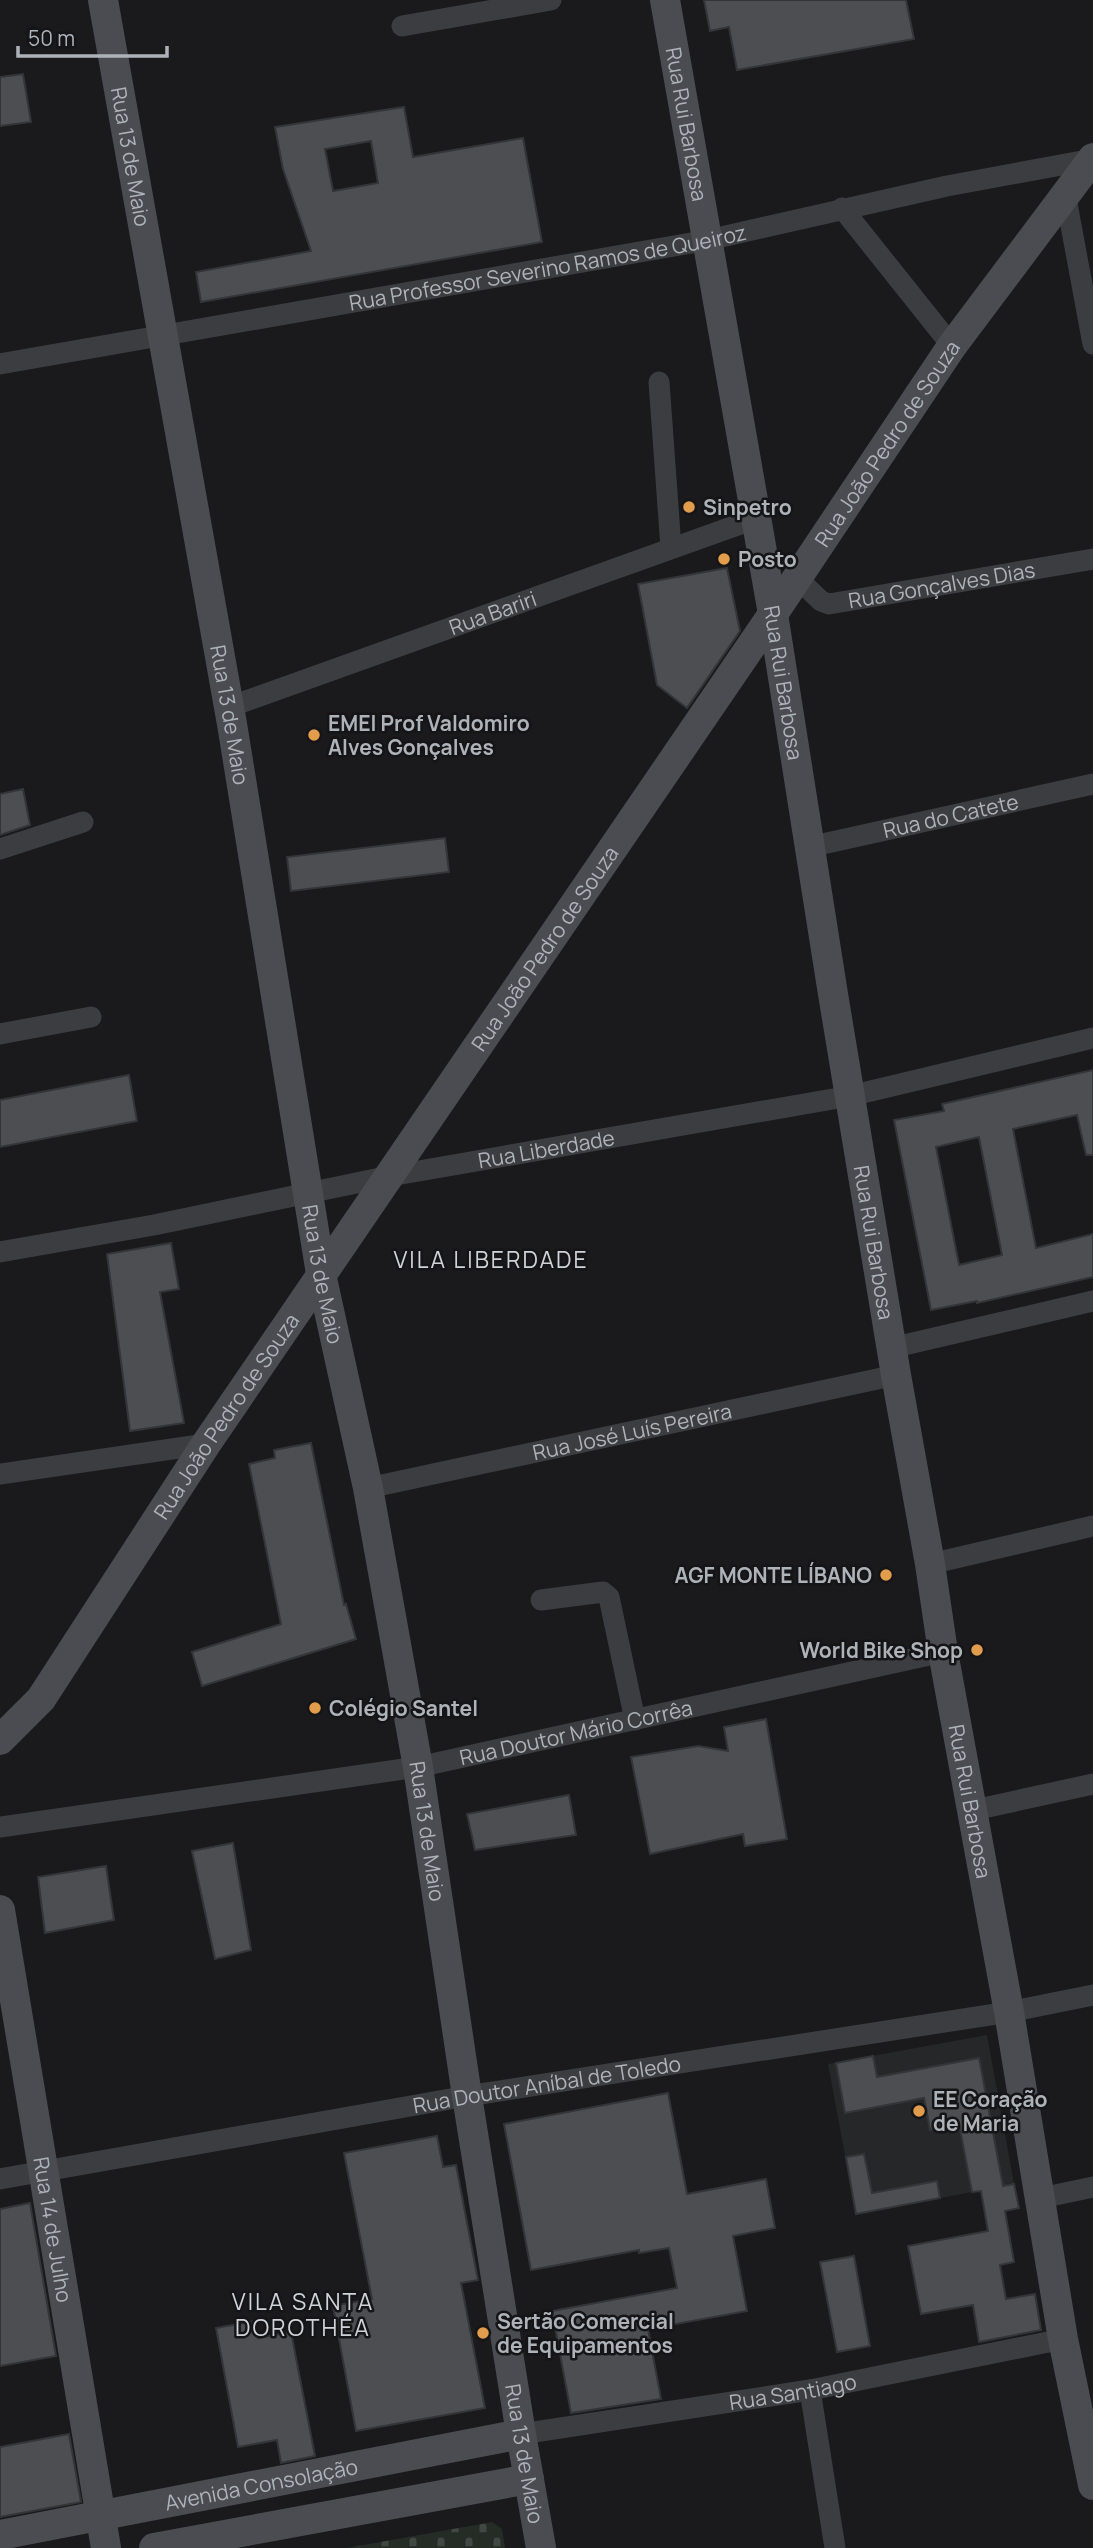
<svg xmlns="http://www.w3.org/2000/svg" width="1093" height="2548" font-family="Manrope,sans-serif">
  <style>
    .built { fill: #262729 }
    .cemetery { fill: url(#cemetery-stones) }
    .building { fill: #4c4e51; stroke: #343538; stroke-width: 2; fill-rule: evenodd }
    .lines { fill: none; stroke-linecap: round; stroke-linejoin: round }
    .street { stroke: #3c3d41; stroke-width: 21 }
    .secondary { stroke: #4a4c51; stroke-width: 30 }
    .poi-dot { fill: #e29d4c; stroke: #151517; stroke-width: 2.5 }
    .labels { text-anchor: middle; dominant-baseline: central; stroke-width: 5; stroke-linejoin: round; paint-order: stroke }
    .street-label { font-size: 21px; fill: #aeb3ba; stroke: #151517 }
    .poi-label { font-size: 21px; font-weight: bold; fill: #aeb3ba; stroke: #151517; text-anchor: start }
    .neighbourhood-label { font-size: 23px; letter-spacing: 2px; fill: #cfd2d7; stroke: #151517 }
  </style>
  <defs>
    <pattern id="cemetery-stones" width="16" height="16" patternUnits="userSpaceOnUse" patternTransform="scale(1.75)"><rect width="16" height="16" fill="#242c25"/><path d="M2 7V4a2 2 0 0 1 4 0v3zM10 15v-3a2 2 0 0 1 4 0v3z" fill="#414843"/></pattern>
  </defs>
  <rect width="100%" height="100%" fill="#1a1a1c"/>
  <polygon class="built" points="987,2035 1014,2184 856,2214 828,2064"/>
  <polygon class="cemetery" points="492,2522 502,2529 505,2548 347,2548"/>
  <g class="building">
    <polygon points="704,0 906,0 914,39 737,70 729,27 710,31"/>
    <polygon points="23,74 31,122 0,126 0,77"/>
    <path d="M404,107l9,50 110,-19 19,104 -341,60 -5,-30 115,-21 -28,-82 -8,-42zM371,141l7,42 -45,8 -8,-42z"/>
    <polygon points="727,568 740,631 687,708 657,685 638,584"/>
    <polygon points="23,789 30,825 0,835 0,794"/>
    <polygon points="445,838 449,872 291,891 287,857"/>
    <path d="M1093,1070v85h-7l-9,-40 -64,14 23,119 57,-14v43l-116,26v-2l-46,9 -37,-190 50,-9 -2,-7zM979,1137l23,118 -43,10 -23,-118z"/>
    <polygon points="129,1075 137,1121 0,1147 0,1100"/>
    <polygon points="171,1243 179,1289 160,1292 184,1423 130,1431 107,1254"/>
    <polygon points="311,1443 344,1605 346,1604 356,1639 202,1686 192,1652 281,1624 249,1464 275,1458 274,1450"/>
    <polygon points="766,1719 787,1839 745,1846 743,1834 650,1854 631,1757 698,1746 728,1751 724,1727"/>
    <polygon points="569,1795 576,1835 475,1850 467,1814"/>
    <polygon points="233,1843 251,1950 215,1959 192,1851"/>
    <polygon points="106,1866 114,1920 45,1933 38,1877"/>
    <polygon points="873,2056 877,2077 979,2058 1003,2186 1014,2184 1019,2208 1005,2211 1014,2262 1000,2265 1006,2299 1035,2294 1041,2330 979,2342 973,2305 921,2314 908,2246 988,2231 981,2191 972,2192 959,2124 930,2130 924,2098 845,2113 836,2063"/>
    <polygon points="668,2093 687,2194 766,2179 775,2228 733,2236 747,2311 648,2329 661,2399 571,2413 552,2311 677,2288 669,2248 639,2253 639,2250 531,2270 504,2124"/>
    <polygon points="437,2136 443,2167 456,2165 478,2280 461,2283 485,2408 356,2431 333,2306 372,2299 344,2153"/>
    <polygon points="864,2154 872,2193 937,2181 940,2198 856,2214 846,2157"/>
    <polygon points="30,2203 56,2356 0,2366 0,2209"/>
    <polygon points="854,2256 870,2346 837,2352 820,2262"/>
    <polygon points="254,2321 258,2338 291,2332 315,2456 281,2463 277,2440 238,2447 216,2328"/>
    <polygon points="69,2434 81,2502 0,2517 0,2447"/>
  </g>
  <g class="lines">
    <g class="street">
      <polyline points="402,26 551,0"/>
      <polyline points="1065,193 1093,344"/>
      <polyline points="842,208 952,346"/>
      <path id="s1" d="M0,364l708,-124 239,-54 146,-27"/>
      <polyline points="659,382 671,548"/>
      <path id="s2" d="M797,578l24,23 8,3 264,-45"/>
      <path id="s3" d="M229,707l528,-189"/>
      <path id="s4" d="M809,847l284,-63"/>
      <polyline points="0,849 83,822"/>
      <polyline points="0,1034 91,1017"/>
      <path id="s5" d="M0,1252l154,-27 236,-49 460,-80 243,-58"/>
      <polyline points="891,1348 1093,1301"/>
      <polyline points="0,1474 206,1444"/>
      <path id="s6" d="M368,1488l528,-113"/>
      <polyline points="930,1564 1093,1526"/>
      <polyline points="541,1600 603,1592 609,1597 635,1720"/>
      <polyline points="974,1810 1093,1784"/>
      <path id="s7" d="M0,1827l418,-60 525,-115"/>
      <path id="s8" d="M0,2179l467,-83 542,-84 84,-17"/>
      <polyline points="1041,2198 1093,2187"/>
      <polyline points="810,2390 835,2548"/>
      <path id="s9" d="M521,2434l289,-44 253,-51"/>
    </g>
    <g class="secondary">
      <path id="s10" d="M103,0l129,724 89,550 47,214 50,279 49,329 54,338 20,114"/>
      <path id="s11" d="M665,0l108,614 60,380 63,381 34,189 13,88 66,360 54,327 30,146"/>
      <path id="s12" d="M0,1740l41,-41 165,-255 567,-830 179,-268 141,-188"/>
      <path id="s13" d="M0,1910l106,638"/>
      <path id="s14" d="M0,2535l521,-101"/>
      <polyline points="154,2548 529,2479"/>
    </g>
  </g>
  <g class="poi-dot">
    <circle cx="689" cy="507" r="7"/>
    <circle cx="724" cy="559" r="7"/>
    <circle cx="314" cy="735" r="7"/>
    <circle cx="886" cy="1575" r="7"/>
    <circle cx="977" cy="1650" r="7"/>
    <circle cx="315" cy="1708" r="7"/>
    <circle cx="919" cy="2111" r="7"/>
    <circle cx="483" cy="2333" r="7"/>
  </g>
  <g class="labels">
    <g class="street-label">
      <text stroke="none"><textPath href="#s11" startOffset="126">Rua Rui Barbosa</textPath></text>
      <text stroke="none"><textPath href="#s10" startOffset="159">Rua 13 de Maio</textPath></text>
      <text stroke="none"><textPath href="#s1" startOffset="556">Rua Professor Severino Ramos de Queiroz</textPath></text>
      <text stroke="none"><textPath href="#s12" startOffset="1572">Rua João Pedro de Souza</textPath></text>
      <text stroke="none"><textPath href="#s2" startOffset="156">Rua Gonçalves Dias</textPath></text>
      <text stroke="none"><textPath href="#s3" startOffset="280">Rua Bariri</textPath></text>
      <text stroke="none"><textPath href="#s11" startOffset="693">Rua Rui Barbosa</textPath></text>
      <text stroke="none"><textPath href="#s10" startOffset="726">Rua 13 de Maio</textPath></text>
      <text stroke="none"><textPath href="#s4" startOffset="145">Rua do Catete</textPath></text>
      <text stroke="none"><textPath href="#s12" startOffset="962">Rua João Pedro de Souza</textPath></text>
      <text stroke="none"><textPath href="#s5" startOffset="556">Rua Liberdade</textPath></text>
      <text stroke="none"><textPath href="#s11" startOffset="1260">Rua Rui Barbosa</textPath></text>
      <text stroke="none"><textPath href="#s10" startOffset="1293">Rua 13 de Maio</textPath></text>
      <text stroke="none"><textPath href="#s12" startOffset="396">Rua João Pedro de Souza</textPath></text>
      <text stroke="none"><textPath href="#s6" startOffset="270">Rua José Luís Pereira</textPath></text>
      <text stroke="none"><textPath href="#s7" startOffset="584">Rua Doutor Mário Corrêa</textPath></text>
      <text stroke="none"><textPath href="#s11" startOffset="1827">Rua Rui Barbosa</textPath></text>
      <text stroke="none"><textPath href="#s10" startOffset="1860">Rua 13 de Maio</textPath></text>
      <text stroke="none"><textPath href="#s8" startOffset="555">Rua Doutor Aníbal de Toledo</textPath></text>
      <text stroke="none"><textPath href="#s13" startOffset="324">Rua 14 de Julho</textPath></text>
      <text stroke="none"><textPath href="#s9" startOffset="275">Rua Santiago</textPath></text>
      <text stroke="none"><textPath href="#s10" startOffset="2490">Rua 13 de Maio</textPath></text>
      <text stroke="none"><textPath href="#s14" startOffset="266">Avenida Consolação</textPath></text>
    </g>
    <g class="poi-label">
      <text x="703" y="507">Sinpetro</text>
      <text x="738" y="559">Posto</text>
      <text x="328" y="723">EMEI Prof Valdomiro<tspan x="328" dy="24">Alves Gonçalves</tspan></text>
      <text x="872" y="1575" text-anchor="end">AGF MONTE LÍBANO</text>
      <text x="963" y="1650" text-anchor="end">World Bike Shop</text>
      <text x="329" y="1708">Colégio Santel</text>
      <text x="933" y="2099">EE Coração<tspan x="933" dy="24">de Maria</tspan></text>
      <text x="497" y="2321">Sertão Comercial<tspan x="497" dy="24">de Equipamentos</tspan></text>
    </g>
    <g class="neighbourhood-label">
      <text x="491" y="1259">VILA LIBERDADE</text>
      <text x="303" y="2301">VILA SANTA<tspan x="303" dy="26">DOROTHÉA</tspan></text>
    </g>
  </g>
  <path d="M18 46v10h149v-10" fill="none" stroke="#aeb3ba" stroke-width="3.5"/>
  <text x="28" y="46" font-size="21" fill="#aeb3ba" stroke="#151517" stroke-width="5" paint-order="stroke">50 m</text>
</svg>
